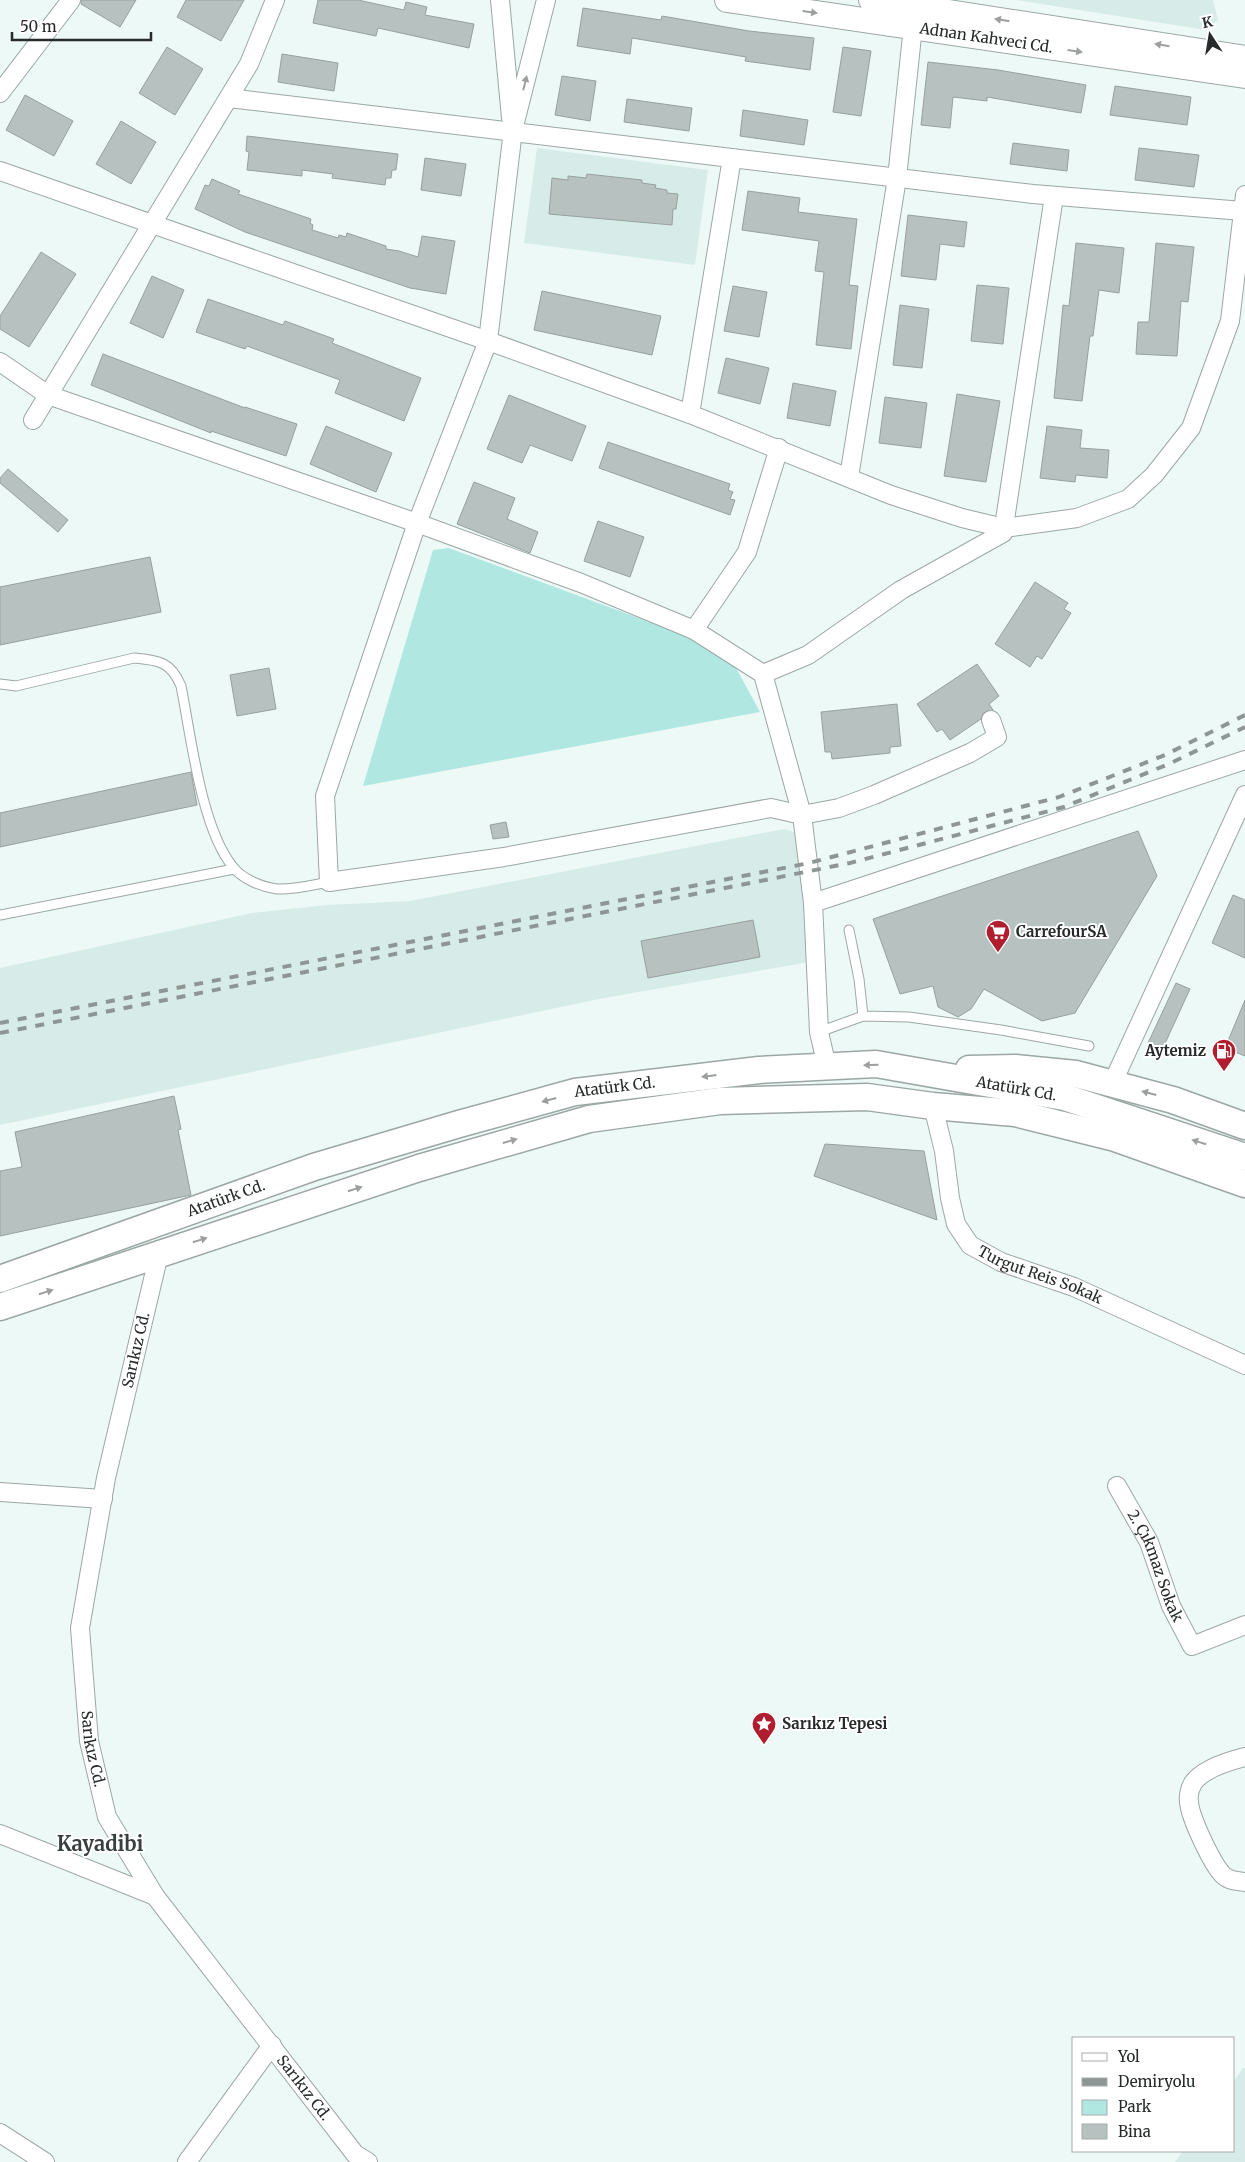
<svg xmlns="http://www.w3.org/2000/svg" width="1245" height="2162" viewBox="0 0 1245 2162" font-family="Merriweather,serif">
  <rect width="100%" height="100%" fill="#edf9f7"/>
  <!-- built -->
  <path fill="#d7ece9" d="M 1016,0 L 1213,0 L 1218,20 L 1206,30 Z
    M 537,148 L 708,170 L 695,265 L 524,243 Z
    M 784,829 L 811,837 L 822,910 L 821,960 L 599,999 L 0,1125 L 0,968 L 252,913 L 327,905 L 410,901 Z
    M 1243,2068 L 1245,2068 L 1245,2162 L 1175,2162 L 1183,2151 L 1234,2151 L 1234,2081 Z"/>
  <!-- green -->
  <path fill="#b0e8e1" d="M 449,548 L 693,638 L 735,666 L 760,712 L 363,786 L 433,550 Z"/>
  <!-- building -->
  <path fill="#b7c2c0" stroke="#96a09f" d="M 81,0 L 136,0 L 120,27 L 81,4 Z
    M 186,0 L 244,0 L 221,41 L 177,17 Z
    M 318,0 L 358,0 L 404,10 L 406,2 L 427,7 L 425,15 L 474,24 L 469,48 L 378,28 L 376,36 L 313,23 Z
    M 583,8 L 661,20 L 662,16 L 749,31 L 814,38 L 810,70 L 745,61 L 746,57 L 632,38 L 630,54 L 577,46 Z
    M 167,47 L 203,69 L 175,115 L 139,93 Z
    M 843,47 L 871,51 L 861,116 L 833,112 Z
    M 282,54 L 338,63 L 334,91 L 278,82 Z
    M 928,62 L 998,70 L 1086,85 L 1081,113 L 987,97 L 987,101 L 953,97 L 950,128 L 921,125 Z
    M 562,76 L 596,81 L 590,121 L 555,115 Z
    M 1115,86 L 1191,97 L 1187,125 L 1110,115 Z
    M 25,95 L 73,121 L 54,156 L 6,130 Z
    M 627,99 L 692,108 L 689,131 L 624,122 Z
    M 743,110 L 808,120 L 804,145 L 740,136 Z
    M 121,121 L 156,142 L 131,184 L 96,164 Z
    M 247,136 L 398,154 L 396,170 L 392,170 L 391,178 L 386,178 L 385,185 L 332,178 L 333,174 L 302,170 L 302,176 L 247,170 L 249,152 L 246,151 Z
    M 1013,143 L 1069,150 L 1067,171 L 1010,164 Z
    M 1139,148 L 1199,155 L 1194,187 L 1135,180 Z
    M 425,158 L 466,164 L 461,196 L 421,190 Z
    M 587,174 L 642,180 L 642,183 L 656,185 L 655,188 L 667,190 L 667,193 L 678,194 L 676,209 L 673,209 L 672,225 L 549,214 L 552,178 L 568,180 L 568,176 L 586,178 Z
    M 212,179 L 240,191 L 238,194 L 311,219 L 310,223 L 313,225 L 312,230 L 338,238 L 339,235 L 346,237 L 347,233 L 386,246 L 386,249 L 399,251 L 418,257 L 422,236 L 455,241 L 446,294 L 410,288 L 245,232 L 195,209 L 205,185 L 209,186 Z
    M 748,191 L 800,198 L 798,212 L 857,219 L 849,285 L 858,286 L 851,349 L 816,345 L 824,272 L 815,271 L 819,241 L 742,230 Z
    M 908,215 L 967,222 L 964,247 L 940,244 L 936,280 L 901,276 Z
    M 1076,243 L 1124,248 L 1119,293 L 1099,290 L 1093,336 L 1090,336 L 1082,401 L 1054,398 L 1063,305 L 1069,306 Z
    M 1156,243 L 1194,247 L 1188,302 L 1181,301 L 1177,356 L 1136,354 L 1138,322 L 1149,322 Z
    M 41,252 L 76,274 L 29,347 L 0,329 L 0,316 Z
    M 152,276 L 184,290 L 163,338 L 130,323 Z
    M 977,285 L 1009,288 L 1003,344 L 971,341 Z
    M 733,286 L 767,292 L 759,337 L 724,331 Z
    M 542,291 L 661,316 L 652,355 L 534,330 Z
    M 208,299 L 283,325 L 285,321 L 334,339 L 332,343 L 421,378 L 404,421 L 335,393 L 340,380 L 247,346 L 245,349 L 196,332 Z
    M 900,305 L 929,309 L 922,368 L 893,365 Z
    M 103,354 L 245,408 L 245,407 L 297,424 L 286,456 L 211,431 L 211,433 L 91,385 Z
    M 726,358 L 769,368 L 760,404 L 718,393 Z
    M 793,383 L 836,391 L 830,426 L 787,418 Z
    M 957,394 L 1000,401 L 986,482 L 944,476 Z
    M 509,395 L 586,426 L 572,461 L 530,445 L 522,463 L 487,449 Z
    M 885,397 L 927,403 L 921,448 L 879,443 Z
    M 326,426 L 392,453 L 376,492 L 310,464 Z
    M 1047,426 L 1082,430 L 1080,448 L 1109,450 L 1107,478 L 1076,475 L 1075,482 L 1040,478 Z
    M 608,442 L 730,484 L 728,490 L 733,492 L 730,499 L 735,500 L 730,515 L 599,468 Z
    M 8,469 L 68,520 L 58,532 L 0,483 L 0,478 Z
    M 474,482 L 515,498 L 507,519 L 538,532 L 530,553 L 457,524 Z
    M 598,521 L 644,537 L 630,577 L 584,561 Z
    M 150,557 L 161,612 L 0,645 L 0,587 Z
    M 1035,582 L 1068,603 L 1064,609 L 1071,613 L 1042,659 L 1037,656 L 1030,667 L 995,644 Z
    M 977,664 L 999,696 L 989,704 L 993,710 L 983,713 L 981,719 L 950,740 L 942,729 L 937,732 L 917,704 Z
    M 269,668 L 276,709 L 237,716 L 230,675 Z
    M 897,704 L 901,746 L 890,747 L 890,753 L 832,759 L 831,752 L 825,752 L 821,712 Z
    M 191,772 L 197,805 L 0,847 L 0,813 Z
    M 506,822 L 509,837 L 493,839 L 490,825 Z
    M 1138,831 L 1157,876 L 1075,1013 L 1042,1021 L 984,989 L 971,1009 L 958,1017 L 938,1007 L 933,986 L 900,994 L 873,919 Z
    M 1233,895 L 1245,900 L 1245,958 L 1212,943 Z
    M 753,920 L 760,957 L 648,978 L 641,941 Z
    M 1176,983 L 1190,989 L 1162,1050 L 1148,1043 Z
    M 1245,1000 L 1245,1056 L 1225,1048 Z
    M 174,1096 L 181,1129 L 178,1130 L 191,1195 L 0,1236 L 0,1171 L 22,1167 L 15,1132 Z
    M 825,1144 L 924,1151 L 937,1220 L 814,1176 Z"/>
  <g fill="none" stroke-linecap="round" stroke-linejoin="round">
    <defs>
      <path id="lane" d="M 0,684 L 16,686 L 134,658 C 159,660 171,662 181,686 C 191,736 201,828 233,867 C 242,879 262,887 277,889 C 294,890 313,885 329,882
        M 0,915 L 234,869
        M 849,930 L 859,979 L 863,1016
        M 819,1032 L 863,1016 L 909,1017 L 1001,1030 L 1089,1046"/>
      <g id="street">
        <path d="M 500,0 L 511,118"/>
        <path d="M 546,0 L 513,130 L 488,341 L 417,523 L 325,796 L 329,882 L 504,857 L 771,808 L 802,815 L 813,903 L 819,1032 L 827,1067"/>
        <path d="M 0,93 L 71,0"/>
        <path d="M 229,98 L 1033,194 L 1243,211"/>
        <path d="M 0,171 L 488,341 L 690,414 L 891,495 L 962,518 L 1004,528 L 1077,518 L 1128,499 L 1154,475 L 1191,428 L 1230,321 L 1245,195"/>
        <path d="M 0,362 L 48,395 L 417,523 L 581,583 L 694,630 L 747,552 L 779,448"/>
        <path d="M 690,414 L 732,158"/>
        <path d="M 33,420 L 249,64 L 275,0"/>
        <path d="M 849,477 L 897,178 L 914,17"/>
        <path d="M 694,630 L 763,674 L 802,815 L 839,808 L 874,795 L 970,753 L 997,737 L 991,720"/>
        <path d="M 763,674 L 808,655 L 901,590 L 1003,533 L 1054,196"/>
        <path d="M 813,903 L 1245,760"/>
        <path d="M 1112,1084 L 1245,795"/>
        <path id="s1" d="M 933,1106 L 944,1151 L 950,1198 L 956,1224 L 970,1245 L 1001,1262 L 1074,1287 L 1245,1365"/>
        <path id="s2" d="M 159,1254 L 106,1478 L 80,1628 L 89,1741 L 107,1817 L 155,1896 L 355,2154 L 368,2162"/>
        <path id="s3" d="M 1117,1486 L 1149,1542 L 1171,1606 L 1192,1646 L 1245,1625"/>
        <path d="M 0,1492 L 103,1499"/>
        <path d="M 1245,1757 C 1229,1761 1203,1769 1193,1783 C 1190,1788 1188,1796 1189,1802 C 1190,1817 1212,1864 1223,1875 C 1229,1881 1237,1881 1245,1882"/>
        <path d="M 0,1834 L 155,1896"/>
        <path d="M 0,2133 L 45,2162"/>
        <path d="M 187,2162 L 272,2045"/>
      </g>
      <g id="secondary">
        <path id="s4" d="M 727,0 L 1245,76"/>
        <path d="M 871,0 L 1245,58"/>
      </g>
      <g id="primary">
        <path d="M 969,1069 L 1015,1068 L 1076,1074 L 1173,1100 L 1245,1126"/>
        <path id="s5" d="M 0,1279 L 314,1167 L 459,1124 L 575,1092 L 759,1070 L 876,1064 L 1064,1097 L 1245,1157"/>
        <path d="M 0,1307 L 419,1168 L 589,1119 L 720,1101 L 867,1097 L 933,1106 L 1015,1113 L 1115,1138 L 1245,1184"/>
      </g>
    </defs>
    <!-- lane casing -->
    <use href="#lane" stroke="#9ca7a5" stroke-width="11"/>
    <!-- street casing -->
    <use href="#street" stroke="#9ca7a5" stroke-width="20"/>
    <!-- secondary casing -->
    <use href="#secondary" stroke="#9ca7a5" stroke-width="26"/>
    <!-- primary casing -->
    <use href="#primary" stroke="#9ca7a5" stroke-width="29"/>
    <!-- lane -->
    <use href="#lane" stroke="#fff" stroke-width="9"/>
    <!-- street -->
    <use href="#street" stroke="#fff" stroke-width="18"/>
    <!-- secondary -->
    <use href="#secondary" stroke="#fff" stroke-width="24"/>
    <!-- primary -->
    <use href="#primary" stroke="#fff" stroke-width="26"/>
    <!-- rail -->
    <path stroke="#8e9695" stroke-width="4" stroke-dasharray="9 9" stroke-linecap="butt" d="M 0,1023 L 809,863 L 1059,797 L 1165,755 L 1245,715
      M 0,1033 L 850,863 L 1064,807 L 1171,763 L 1245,727"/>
  </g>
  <!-- one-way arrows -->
  <defs><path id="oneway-solid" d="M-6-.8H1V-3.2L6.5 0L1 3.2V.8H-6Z" transform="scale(1.25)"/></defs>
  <g fill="#9d9f9f">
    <use href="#oneway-solid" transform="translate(810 12) rotate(8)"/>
    <use href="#oneway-solid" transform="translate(1002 20) rotate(-171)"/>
    <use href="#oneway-solid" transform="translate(1162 45) rotate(-171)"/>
    <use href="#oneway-solid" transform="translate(1075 51) rotate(8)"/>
    <use href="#oneway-solid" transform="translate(525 83) rotate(-76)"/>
    <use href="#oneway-solid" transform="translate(871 1065) rotate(179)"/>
    <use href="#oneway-solid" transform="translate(709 1076) rotate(173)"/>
    <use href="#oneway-solid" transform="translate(1149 1093) rotate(-165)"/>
    <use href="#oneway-solid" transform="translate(549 1100) rotate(165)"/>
    <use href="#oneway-solid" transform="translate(510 1141) rotate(-16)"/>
    <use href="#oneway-solid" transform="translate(1199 1142) rotate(-162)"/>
    <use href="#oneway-solid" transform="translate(355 1189) rotate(-18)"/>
    <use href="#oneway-solid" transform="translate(200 1240) rotate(-18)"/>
    <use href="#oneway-solid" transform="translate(46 1292) rotate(-18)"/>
  </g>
  <!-- icons -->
  <defs>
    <symbol id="supermarket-pin" viewBox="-11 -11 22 30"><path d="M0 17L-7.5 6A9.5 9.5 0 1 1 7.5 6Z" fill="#b01d2f" stroke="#fff"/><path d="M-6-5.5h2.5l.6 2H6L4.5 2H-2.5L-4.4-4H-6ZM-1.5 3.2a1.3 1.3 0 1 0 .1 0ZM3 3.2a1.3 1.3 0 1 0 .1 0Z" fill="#fff"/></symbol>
    <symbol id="fuel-pin" viewBox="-11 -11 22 30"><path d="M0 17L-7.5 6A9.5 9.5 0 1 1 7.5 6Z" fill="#b01d2f" stroke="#fff"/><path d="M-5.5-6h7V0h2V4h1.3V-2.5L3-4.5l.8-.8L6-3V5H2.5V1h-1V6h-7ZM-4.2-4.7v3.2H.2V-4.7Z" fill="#fff"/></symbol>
    <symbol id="sight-pin" viewBox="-11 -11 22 30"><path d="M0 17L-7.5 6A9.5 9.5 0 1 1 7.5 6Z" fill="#b01d2f" stroke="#fff"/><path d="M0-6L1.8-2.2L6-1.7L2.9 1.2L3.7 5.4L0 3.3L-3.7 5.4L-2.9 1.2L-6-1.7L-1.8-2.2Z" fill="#fff"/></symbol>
  </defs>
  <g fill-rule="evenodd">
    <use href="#supermarket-pin" x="984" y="918" width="28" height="38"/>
    <use href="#fuel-pin" x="1210" y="1037" width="28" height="38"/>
    <use href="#sight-pin" x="750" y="1710" width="28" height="38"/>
  </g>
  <g text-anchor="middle" stroke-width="4" stroke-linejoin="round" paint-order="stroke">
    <!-- street labels -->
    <g font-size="15" fill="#262a2a" stroke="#fff">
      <text dy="5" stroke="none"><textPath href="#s4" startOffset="262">Adnan Kahveci Cd.</textPath></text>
      <text dy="5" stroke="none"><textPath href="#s5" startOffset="645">Atatürk Cd.</textPath></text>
      <text dy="5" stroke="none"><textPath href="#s5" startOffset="1050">Atatürk Cd.</textPath></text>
      <text dy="5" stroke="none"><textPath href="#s5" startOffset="240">Atatürk Cd.</textPath></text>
      <text dy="5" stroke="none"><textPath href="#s1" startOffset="222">Turgut Reis Sokak</textPath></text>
      <text transform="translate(136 1350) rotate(-77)" y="5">Sarıkız Cd.</text>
      <text dy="5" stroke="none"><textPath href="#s3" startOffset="89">2. Çıkmaz Sokak</textPath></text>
      <text dy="5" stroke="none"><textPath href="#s2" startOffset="504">Sarıkız Cd.</textPath></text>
      <text dy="5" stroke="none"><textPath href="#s2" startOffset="909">Sarıkız Cd.</textPath></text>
    </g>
    <!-- poi labels -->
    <g font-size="15" font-weight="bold" fill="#262a2a" stroke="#fff" text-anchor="start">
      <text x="1016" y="937">CarrefourSA</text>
      <text x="1206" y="1056" text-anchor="end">Aytemiz</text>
      <text x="782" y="1729">Sarıkız Tepesi</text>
    </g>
    <!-- district labels -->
    <g font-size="20" font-weight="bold" fill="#37403f" stroke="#fff">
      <text x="100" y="1851">Kayadibi</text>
    </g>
  </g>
  <!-- legend -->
  <rect x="1072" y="2037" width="162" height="115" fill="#ffffff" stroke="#a8aaaa"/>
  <rect x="1082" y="2053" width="25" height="8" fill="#ffffff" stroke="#a8aaaa"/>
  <text x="1118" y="2062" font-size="15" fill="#262a2a">Yol</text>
  <rect x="1082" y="2078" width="25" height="8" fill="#8e9695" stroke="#a8aaaa"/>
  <text x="1118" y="2087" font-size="15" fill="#262a2a">Demiryolu</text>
  <rect x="1082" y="2100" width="25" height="15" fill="#b0e8e1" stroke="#a8aaaa"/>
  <text x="1118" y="2112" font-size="15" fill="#262a2a">Park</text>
  <rect x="1082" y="2124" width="25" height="15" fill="#b7c2c0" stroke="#a8aaaa"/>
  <text x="1118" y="2137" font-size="15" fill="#262a2a">Bina</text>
  <!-- north arrow -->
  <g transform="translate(1210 35) rotate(348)" stroke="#ffffff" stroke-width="4" paint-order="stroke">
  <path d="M0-4L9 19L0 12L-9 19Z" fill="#262a2a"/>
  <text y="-8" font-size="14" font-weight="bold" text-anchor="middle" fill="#262a2a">K</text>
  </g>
  <!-- scale -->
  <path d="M12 32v8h139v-8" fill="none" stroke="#262a2a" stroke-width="2.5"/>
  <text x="20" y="32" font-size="15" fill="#262a2a" stroke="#ffffff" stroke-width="4" paint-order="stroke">50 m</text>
</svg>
